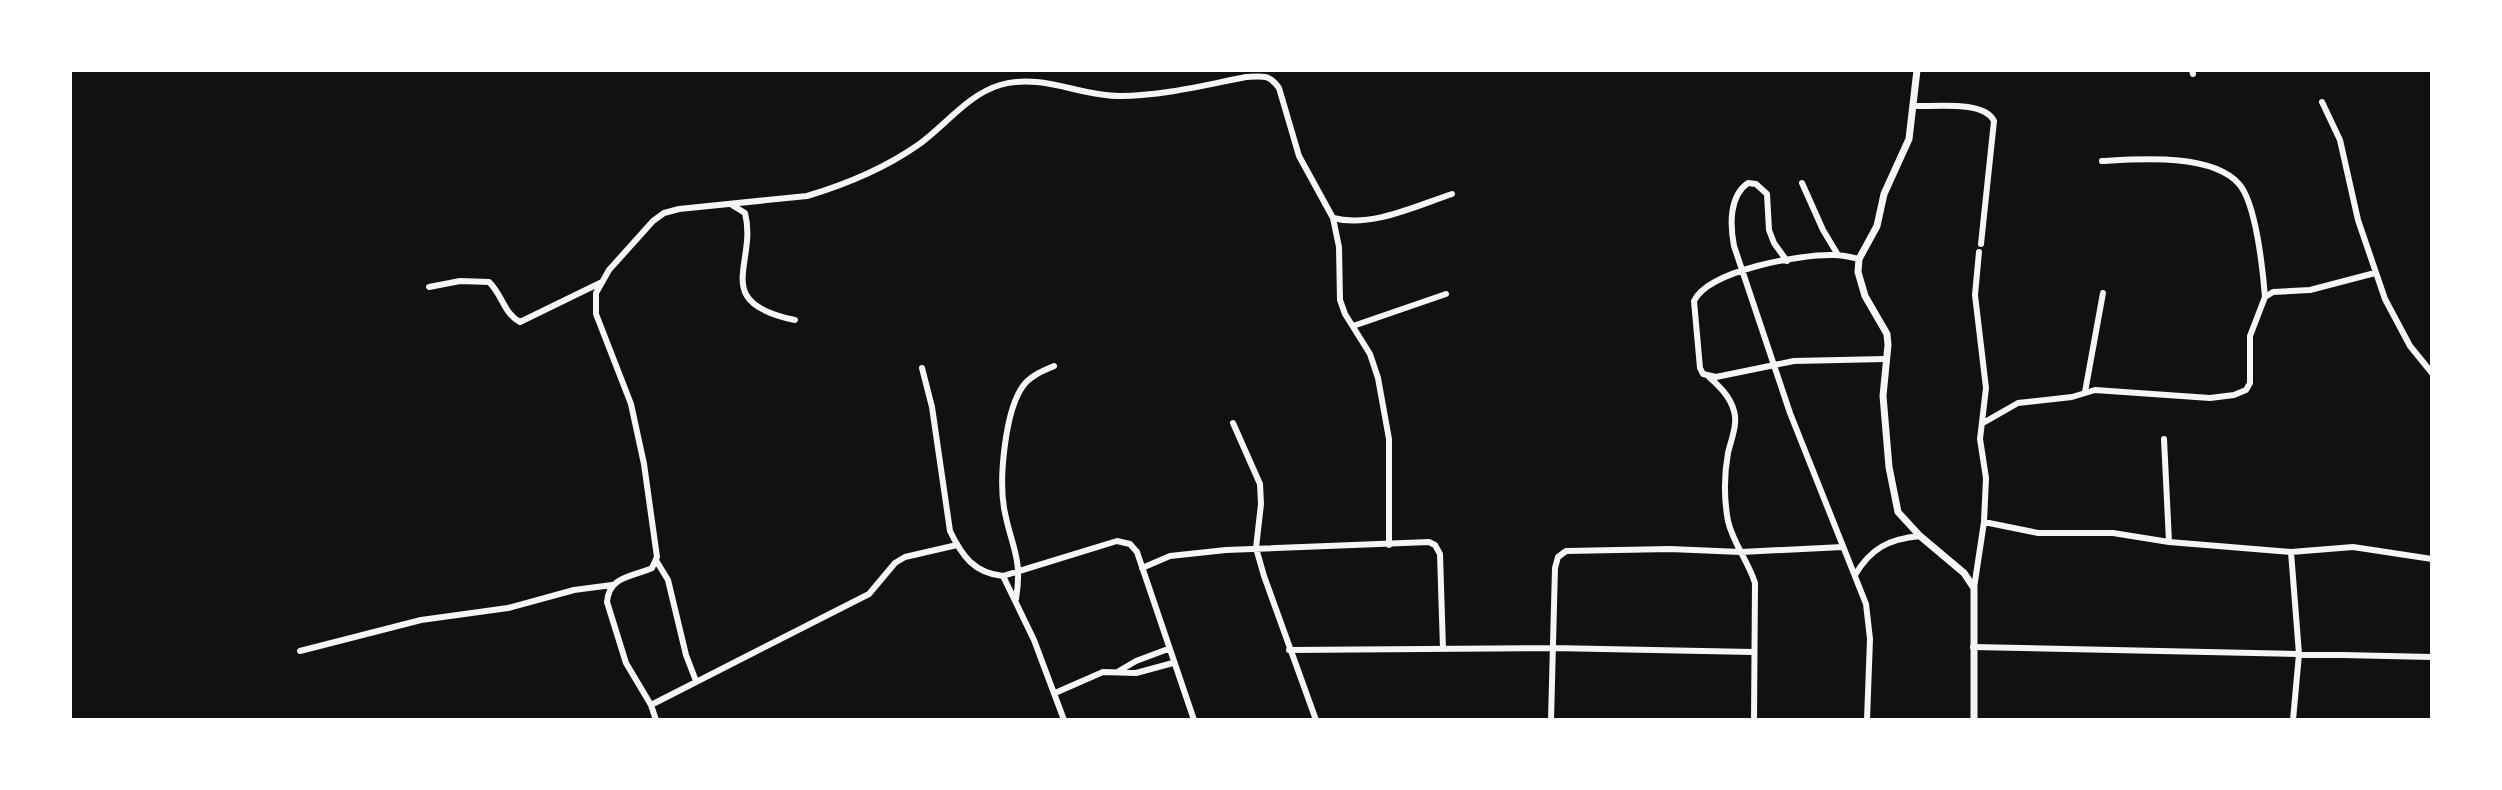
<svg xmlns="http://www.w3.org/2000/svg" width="2502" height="790" viewBox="0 0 2502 790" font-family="Commissioner,sans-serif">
  <rect width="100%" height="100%" fill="#111"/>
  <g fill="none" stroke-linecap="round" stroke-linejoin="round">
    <!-- minor -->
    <path stroke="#f5f5f5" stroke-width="6" d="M 2192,70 L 2193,74
      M 2322,102 L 2340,140 L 2358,220 L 2385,299 L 2410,346 L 2432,373
      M 1913,106 C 1934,107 1984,100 1994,121 L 1981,244
      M 2102,161 C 2139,159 2212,153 2239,184 C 2256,203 2263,271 2265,297
      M 1802,183 L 1823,230 L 1838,255
      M 732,205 L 745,213 C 758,264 709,302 795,320
      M 1333,218 C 1371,228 1416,206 1452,194
      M 1859,259 C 1851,257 1843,255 1834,255 C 1801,254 1709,270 1694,301 L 1700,368 L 1703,374 L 1716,377 L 1794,361 L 1885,359
      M 1787,261 L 1774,243 L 1769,230 L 1767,194 L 1756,184 L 1748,183 C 1729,196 1730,225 1734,246 L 1790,413 L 1866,604 L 1870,639 L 1867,720
      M 429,287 L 460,281 L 489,282 C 502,294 504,314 520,322 L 600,283
      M 1353,326 L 1446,294
      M 922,368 L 932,407 L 950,531 C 962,556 974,573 1003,576 L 1117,541 L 1130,544 L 1137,552 L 1194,720
      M 1709,377 C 1719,386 1730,396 1734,411 C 1738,424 1731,440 1728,453 C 1724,475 1724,499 1728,521 C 1733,543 1748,561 1755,583 L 1754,720
      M 2085,392 L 2103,293
      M 1233,423 L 1260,484 L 1261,504 L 1256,548 L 1264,576 L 1316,720
      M 1983,423 L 2018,403 L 2072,397 L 2095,390 L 2210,398 L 2234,395 L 2246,390 L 2250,383 L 2250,336 L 2265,297 L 2273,292 L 2310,290 L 2375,273
      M 2164,439 L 2169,542
      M 1984,522 L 2038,533 L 2113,533 L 2169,542 L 2291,552 L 2353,547 L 2432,559
      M 2291,552 L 2299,654 L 2293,720
      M 657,562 L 668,580 L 686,655 L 696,681
      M 1142,568 L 1170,556 L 1226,550 L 1429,542 L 1435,545 L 1440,554 L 1443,649
      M 1855,575 C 1871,548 1889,539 1920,536
      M 1003,576 L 1034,640 L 1064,720
      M 1974,588 L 1984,522 L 1986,478 L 1980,439 L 1986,388 L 1975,295 L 1979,252
      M 1016,599 C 1023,557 1011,547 1004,508 C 999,478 1005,411 1023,386 C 1030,376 1043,371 1054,366
      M 1973,647 L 2432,657
      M 1289,650 L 1552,648 L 1753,652
      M 300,651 L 421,620 L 508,608 L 574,590 L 612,585
      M 1119,671 L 1136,661 L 1168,649
      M 1055,693 L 1103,672 L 1136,673 L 1173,663
      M 651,705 L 869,594 L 895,563 L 905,557 L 957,545
      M 656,720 L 651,705 L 626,663 L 607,602 C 609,576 632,577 652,568 L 657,557 L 644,464 L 631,404 L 596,314 L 596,293 L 609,270 L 653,221 L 664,213 L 679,209 L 807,196 C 844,185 885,168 918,145 C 945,126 967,95 1000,85 C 1042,73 1079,96 1120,96 C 1162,96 1205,85 1246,77 C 1262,76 1269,74 1279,88 L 1299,156 L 1333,218 L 1339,247 L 1340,300 L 1345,314 L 1370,354 L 1378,378 L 1389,439 L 1389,545
      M 1551,720 L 1555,568 L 1558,557 L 1566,551 L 1670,549 L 1741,552 L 1843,547"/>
    <!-- tertiary -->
    <path stroke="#f5f5f5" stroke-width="7" d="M 1917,70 L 1909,139 L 1884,194 L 1877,226 L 1859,259 L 1858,272 L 1865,296 L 1887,334 L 1888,345 L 1883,396 L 1889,467 L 1898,512 L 1920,536 L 1964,573 L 1974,588 L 1974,720"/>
  </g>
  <!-- border -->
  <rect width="2502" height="790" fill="none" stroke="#ffffff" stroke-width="144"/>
</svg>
